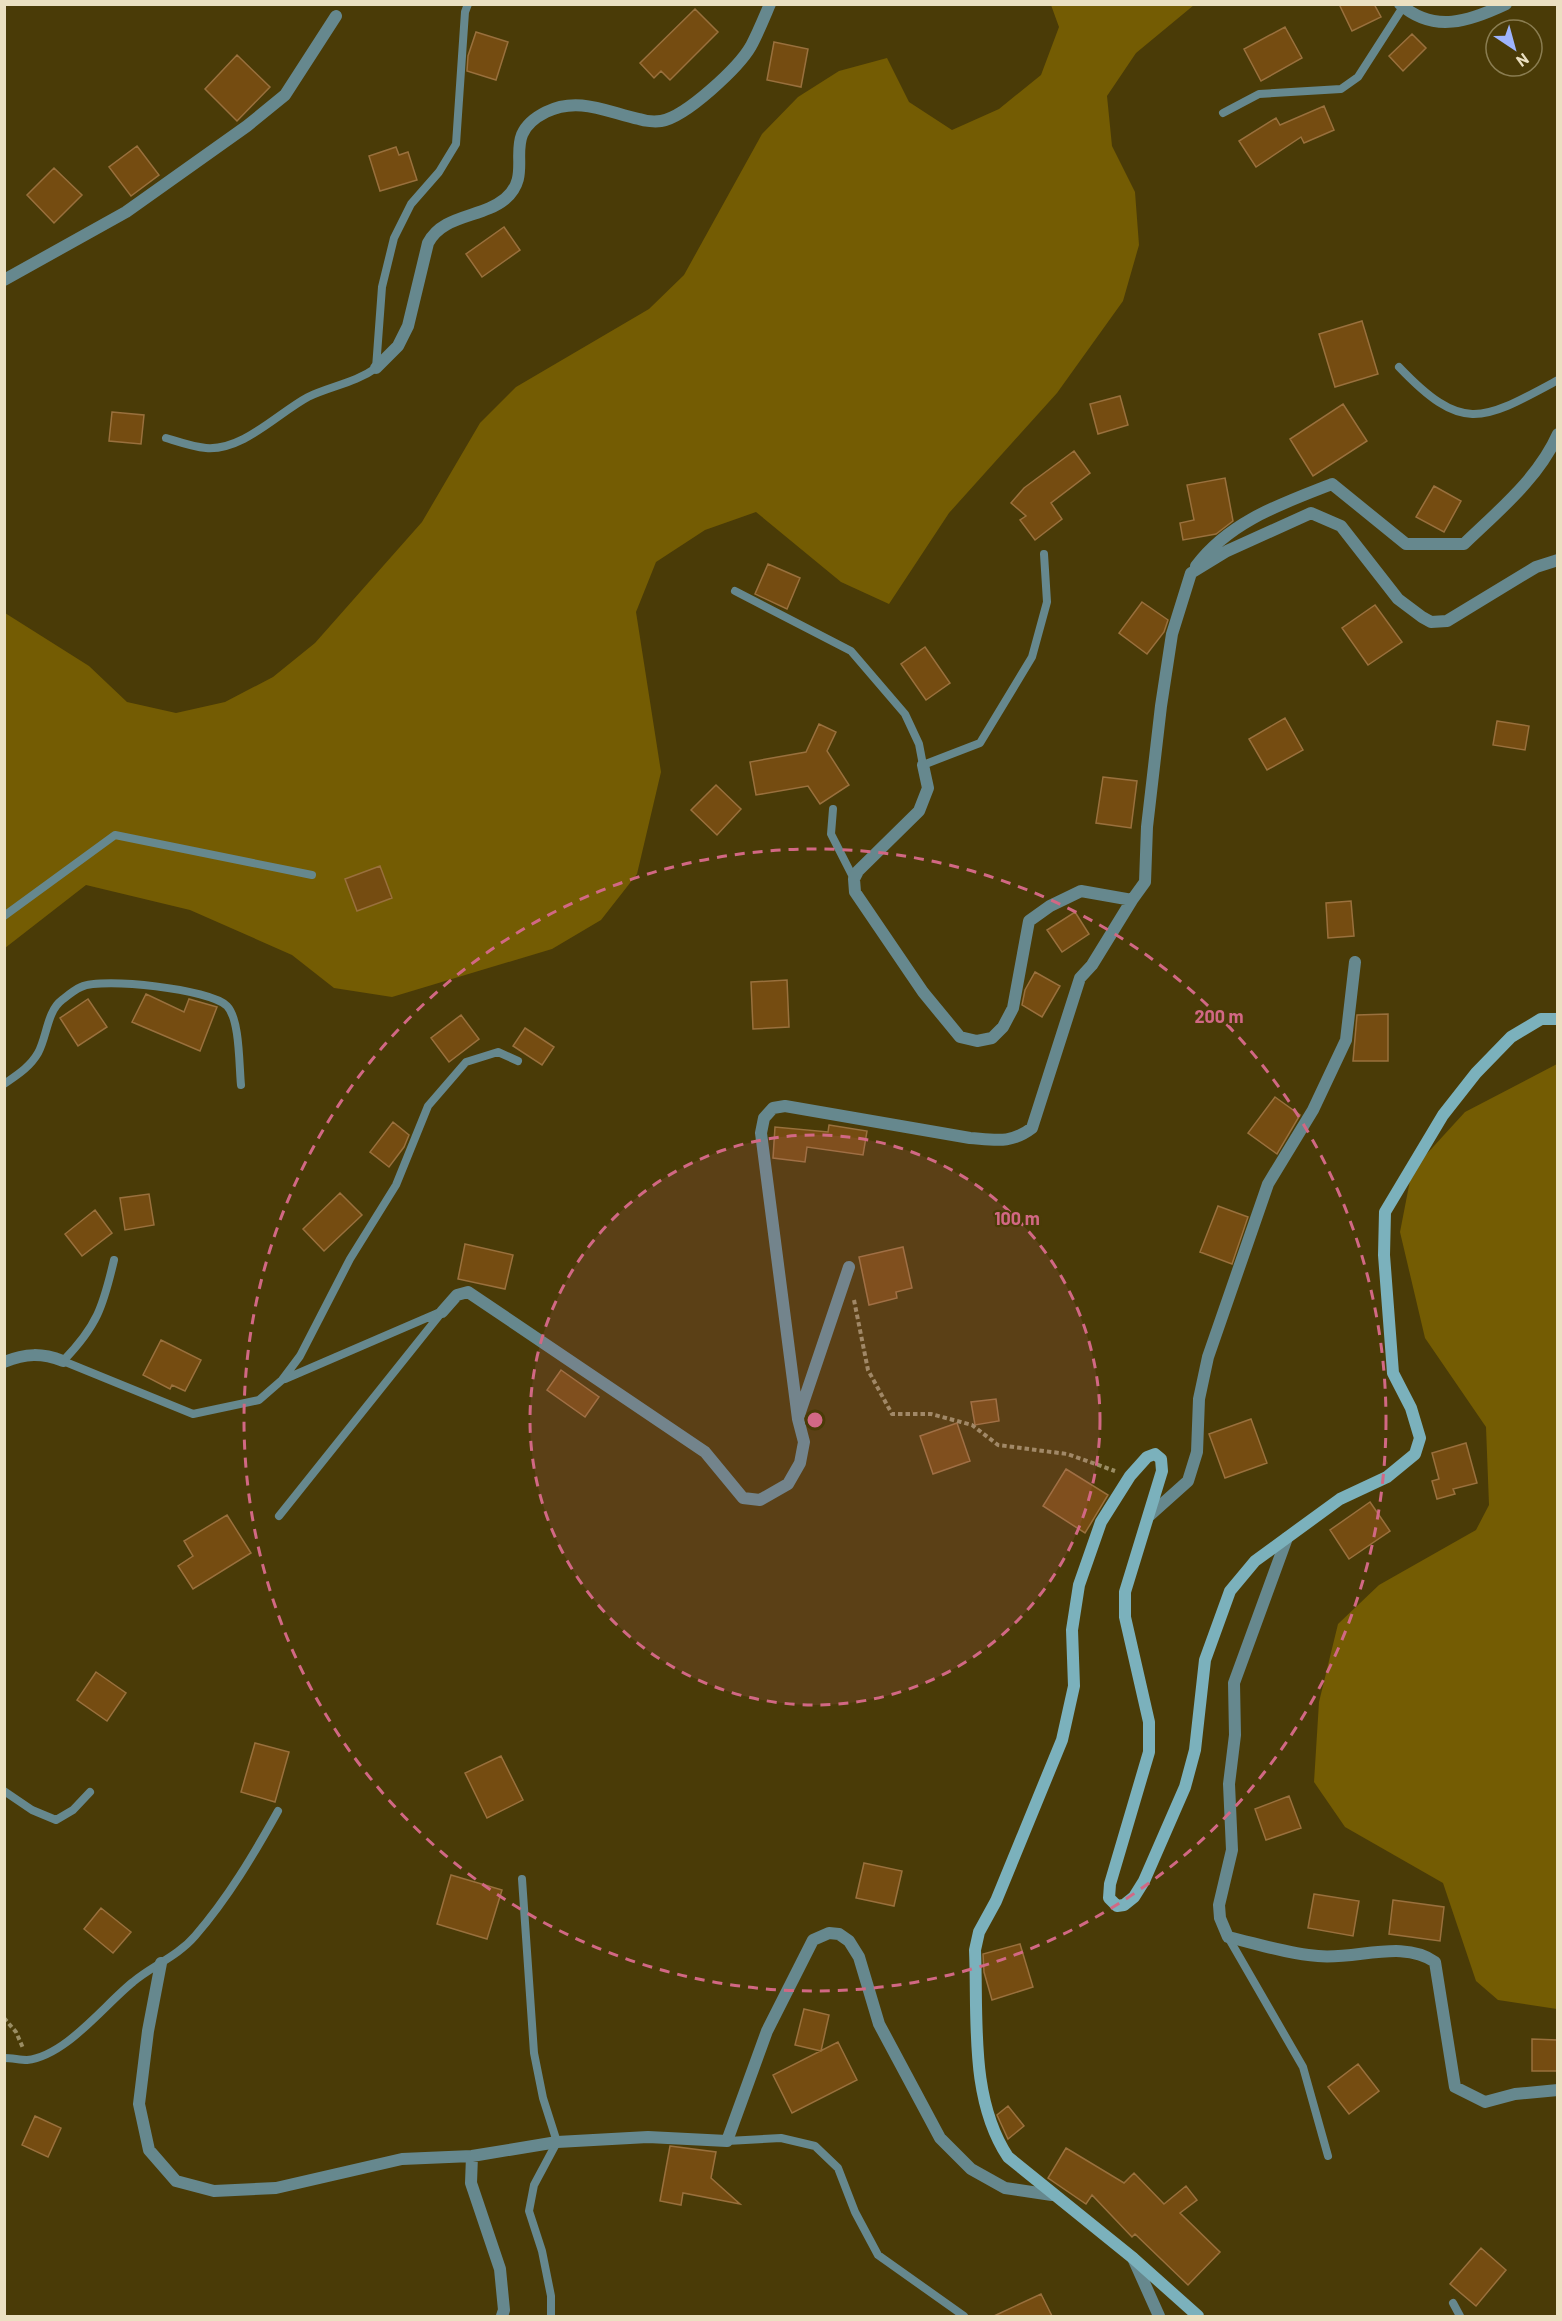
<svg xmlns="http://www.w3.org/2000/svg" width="1562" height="2321" viewBox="0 0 1562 2321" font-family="Barlow,sans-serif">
  <rect width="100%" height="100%" fill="#4a3b07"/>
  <!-- green -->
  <path fill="#745c03" d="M 1051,5 L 1194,5 L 1136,53 L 1107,96 L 1112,146 L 1135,192 L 1139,245 L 1123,301 L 1057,393 L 949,513 L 889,604 L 841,582 L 756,512 L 705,530 L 656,562 L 636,612 L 661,772 L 637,874 L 601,920 L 552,949 L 392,997 L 334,988 L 292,955 L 190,910 L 86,885 L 5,948 L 5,613 L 89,666 L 127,702 L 176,713 L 225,702 L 273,677 L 315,643 L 422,522 L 480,423 L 516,387 L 649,309 L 684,275 L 762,134 L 798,97 L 839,71 L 887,58 L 909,102 L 952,130 L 999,109 L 1041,75 L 1059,27 Z
    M 1557,1064 L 1557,2009 L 1498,2000 L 1476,1981 L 1443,1883 L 1345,1827 L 1314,1782 L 1319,1702 L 1338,1624 L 1379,1585 L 1476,1530 L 1489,1505 L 1486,1427 L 1425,1338 L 1400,1232 L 1412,1170 L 1465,1112 Z"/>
  <!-- building -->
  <path fill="#754c11" stroke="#99703d" stroke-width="1.5" d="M 1339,4 L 1374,4 L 1381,17 L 1352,31 Z
    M 695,9 L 718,32 L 670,80 L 661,71 L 654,78 L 640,63 Z
    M 1285,27 L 1302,58 L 1261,81 L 1244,49 Z
    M 476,32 L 508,42 L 496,80 L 467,71 L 468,56 Z
    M 1412,34 L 1426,48 L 1403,71 L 1389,56 Z
    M 774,42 L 808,49 L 801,87 L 767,80 Z
    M 237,55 L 270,87 L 237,121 L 205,89 Z
    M 1324,106 L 1334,130 L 1304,143 L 1301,137 L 1256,167 L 1239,141 L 1276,118 L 1280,125 Z
    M 137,146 L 159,175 L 131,196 L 109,167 Z
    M 396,147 L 399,155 L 408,152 L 417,180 L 380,191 L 369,156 Z
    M 54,168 L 82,195 L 54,223 L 27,195 Z
    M 504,227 L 520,250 L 482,277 L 466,254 Z
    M 1362,321 L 1378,374 L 1335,387 L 1319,334 Z
    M 1120,396 L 1128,425 L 1098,434 L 1090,404 Z
    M 1343,404 L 1367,441 L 1313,476 L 1290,439 Z
    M 112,412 L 144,415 L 141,444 L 109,441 Z
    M 1074,451 L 1090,473 L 1051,503 L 1062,519 L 1035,540 L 1020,520 L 1026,516 L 1011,503 L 1024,488 Z
    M 1225,478 L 1233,521 L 1216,534 L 1183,540 L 1180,523 L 1194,520 L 1187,485 Z
    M 1434,486 L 1461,501 L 1444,532 L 1416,517 Z
    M 768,564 L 800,578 L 787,609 L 755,594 Z
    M 1142,602 L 1168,620 L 1164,632 L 1147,654 L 1119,633 Z
    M 1375,605 L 1402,642 L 1368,665 L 1342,628 Z
    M 925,647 L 950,683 L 926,700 L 901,664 Z
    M 1285,718 L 1303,750 L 1267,770 L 1249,739 Z
    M 1497,721 L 1529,726 L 1525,750 L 1493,745 Z
    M 819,724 L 836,732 L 827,751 L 849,785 L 820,804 L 808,786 L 756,795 L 750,762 L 806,752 Z
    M 1103,777 L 1137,781 L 1131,828 L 1096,823 Z
    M 716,785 L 741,809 L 717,835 L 691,810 Z
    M 380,866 L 392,898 L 357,911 L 345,879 Z
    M 1351,901 L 1354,936 L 1328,938 L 1326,903 Z
    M 1075,912 L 1089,934 L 1062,952 L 1047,930 Z
    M 1035,972 L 1060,986 L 1042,1017 L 1022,1005 L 1025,990 Z
    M 787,980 L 789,1027 L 753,1029 L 751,982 Z
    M 146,994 L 184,1012 L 189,999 L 217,1007 L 200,1051 L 132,1022 Z
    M 88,999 L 107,1027 L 78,1046 L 60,1018 Z
    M 1388,1014 L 1388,1061 L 1353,1061 L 1357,1015 Z
    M 461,1015 L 479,1039 L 449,1062 L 431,1038 Z
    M 525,1028 L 554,1047 L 542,1065 L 513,1046 Z
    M 1275,1097 L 1300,1115 L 1277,1154 L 1248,1133 Z
    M 393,1122 L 409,1135 L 404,1147 L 389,1167 L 370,1152 Z
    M 829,1125 L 867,1131 L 863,1155 L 807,1147 L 805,1162 L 773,1158 L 775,1127 L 828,1132 Z
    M 340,1193 L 362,1215 L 324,1251 L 303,1229 Z
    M 149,1194 L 154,1225 L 125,1230 L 120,1198 Z
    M 1218,1206 L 1248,1217 L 1232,1264 L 1200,1252 Z
    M 95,1210 L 112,1233 L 82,1256 L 65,1234 Z
    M 465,1244 L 513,1255 L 505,1289 L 458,1279 Z
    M 903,1247 L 912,1288 L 896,1292 L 897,1298 L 869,1305 L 859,1257 Z
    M 161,1340 L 201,1360 L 185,1391 L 172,1385 L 170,1389 L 143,1375 Z
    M 561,1370 L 599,1397 L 585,1417 L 547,1390 Z
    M 996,1399 L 999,1421 L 975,1425 L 971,1402 Z
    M 1251,1419 L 1267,1463 L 1225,1478 L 1209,1434 Z
    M 957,1423 L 970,1461 L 933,1474 L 920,1436 Z
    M 1466,1443 L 1477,1483 L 1453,1489 L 1455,1494 L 1437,1499 L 1432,1481 L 1439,1479 L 1432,1453 Z
    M 1066,1469 L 1108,1495 L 1085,1533 L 1043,1506 Z
    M 1370,1502 L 1390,1531 L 1349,1559 L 1330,1530 Z
    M 227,1515 L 251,1553 L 193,1589 L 178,1566 L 193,1556 L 184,1541 Z
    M 96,1672 L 126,1693 L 107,1721 L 77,1700 Z
    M 255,1743 L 289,1752 L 275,1802 L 241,1792 Z
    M 501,1756 L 523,1800 L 487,1818 L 465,1773 Z
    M 1289,1796 L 1301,1828 L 1266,1840 L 1255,1809 Z
    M 864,1863 L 902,1871 L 894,1906 L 856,1898 Z
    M 451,1875 L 502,1890 L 487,1939 L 437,1924 Z
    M 1314,1894 L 1359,1901 L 1353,1936 L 1308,1928 Z
    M 1393,1900 L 1444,1907 L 1440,1941 L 1389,1934 Z
    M 101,1908 L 131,1932 L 113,1953 L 84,1929 Z
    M 1020,1944 L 1033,1987 L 992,2000 L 984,1972 L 983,1954 Z
    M 804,2009 L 829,2015 L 821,2051 L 795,2045 Z
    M 1532,2039 L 1557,2040 L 1557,2071 L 1532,2071 Z
    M 838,2042 L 857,2080 L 792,2113 L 773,2075 Z
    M 1358,2064 L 1379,2091 L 1349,2114 L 1328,2087 Z
    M 1008,2106 L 1024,2126 L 1008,2139 L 997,2115 Z
    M 35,2116 L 61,2128 L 48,2157 L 22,2145 Z
    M 670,2146 L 716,2152 L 711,2178 L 740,2204 L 683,2193 L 681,2205 L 660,2201 Z
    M 1066,2148 L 1124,2183 L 1134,2173 L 1164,2204 L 1186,2186 L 1197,2200 L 1180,2213 L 1220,2252 L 1188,2285 L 1135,2234 L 1132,2237 L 1092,2195 L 1086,2204 L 1048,2178 Z
    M 1481,2248 L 1506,2270 L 1476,2306 L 1450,2284 Z
    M 1041,2294 L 1052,2316 L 994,2316 Z"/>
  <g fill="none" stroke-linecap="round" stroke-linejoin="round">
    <!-- path -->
    <path stroke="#9a8d63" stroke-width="4" stroke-dasharray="4.5 3" stroke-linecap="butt" d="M 854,1300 L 868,1370 L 892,1414 L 931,1414 L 972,1425 L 998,1445 L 1067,1454 L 1115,1471
      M 4,2018 L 16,2032 L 23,2048"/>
    <!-- lane -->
    <path stroke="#66888e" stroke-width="8" d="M 1223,113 L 1259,94 L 1341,89 L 1358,77 L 1403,7
      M 1399,367 C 1463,434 1482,421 1558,380
      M 166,438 C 179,442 193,447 206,448 C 243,451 278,413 308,397 C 331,386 355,383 376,368 L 382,287 L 394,238 L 411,204 L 439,172 L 456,144 L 465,12 L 468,4
      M 735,591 L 851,651 L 905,714 L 919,744 L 923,765 L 980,743 L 1032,657 L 1047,602 L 1044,554
      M 833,809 L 831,834 L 854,879
      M 4,916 L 115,835 L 312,875
      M 4,1084 C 17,1075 30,1067 38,1053 C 47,1037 47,1011 62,1000 C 67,996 74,990 81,987 C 103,977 210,989 227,1006 C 240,1019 239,1066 241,1085
      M 114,1260 C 103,1307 97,1326 63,1361 L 193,1414 L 259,1400 L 282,1380 L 300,1356 L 350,1259 L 396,1185 L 428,1106 L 466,1062 L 498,1052 L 518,1061
      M 285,1379 L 438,1313
      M 279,1516 L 442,1312
      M 4,1791 L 32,1810 L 56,1820 L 73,1810 L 90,1792
      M 522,1879 L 534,2053 L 543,2098 L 557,2142 L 534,2185 L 529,2211 L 542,2251 L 551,2296 L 551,2316
      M 1228,1937 L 1303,2067 L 1328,2156
      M 4,2058 C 12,2058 20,2060 27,2060 C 66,2056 104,2005 133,1982 C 152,1966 178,1956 195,1936 C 228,1898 254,1854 278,1811
      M 727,2141 L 781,2138 L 815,2146 L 838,2168 L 855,2212 L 878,2255 L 964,2316
      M 1453,2303 L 1460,2316"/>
    <!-- street -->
    <path stroke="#66888e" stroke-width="12" d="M 1400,4 C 1434,34 1470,21 1506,4
      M 4,280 L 126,212 L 247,126 L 285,95 L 336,16
      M 376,368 L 398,346 L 408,326 L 428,243 C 443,214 482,218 505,199 C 538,171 496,137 546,112 C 578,96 607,112 639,119 C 645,121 655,122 661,121 C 686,117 739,67 751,46 C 758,33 764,18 770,4
      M 1196,566 C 1230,521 1281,504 1332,484 L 1406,544 L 1464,544 C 1498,511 1538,479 1558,434
      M 923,765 L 928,788 L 919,811 L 858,871 L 854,879 L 855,892 L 923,992 L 960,1037 L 977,1041 L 992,1038 L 1003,1027 L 1013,1008 L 1029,921 L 1050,906 L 1081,891 L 1132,900 L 1145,882 L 1147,827 L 1161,706 L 1172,634 L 1191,573 L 1227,551 L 1311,513 L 1341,526 L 1398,599 L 1422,617 L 1431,622 L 1447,621 L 1536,567 L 1558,560
      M 442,1312 L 457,1295 L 468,1292 L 705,1452 L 743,1498 L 760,1500 L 788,1484 L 800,1463 L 804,1442 L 798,1419 L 761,1133 L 764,1118 L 773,1108 L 785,1106 L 970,1138 C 996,1140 1011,1144 1032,1128 L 1080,978 L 1092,965 L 1132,900
      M 4,1362 C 26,1353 42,1353 63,1361
      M 799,1415 L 849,1267
      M 1150,1515 L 1188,1481 L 1197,1452 L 1199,1399 L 1208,1357 L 1268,1184 L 1313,1110 L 1346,1040 L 1355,962
      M 1287,1538 L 1234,1683 L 1235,1735 L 1229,1784 L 1232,1850 L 1219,1905 L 1220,1918 L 1228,1937 C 1258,1944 1288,1954 1318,1956 C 1356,1960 1403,1939 1435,1962 L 1455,2087 L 1485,2102 L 1515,2094 L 1558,2090
      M 161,1963 L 148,2031 L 139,2104 L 149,2150 L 176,2181 L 214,2191 L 276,2188 L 402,2159 L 472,2156 L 557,2142 L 648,2137 L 727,2141 L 767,2031 L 813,1940 L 829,1933 L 839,1934 L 849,1941 L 859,1957 L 879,2024 L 940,2138 L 971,2169 L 1005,2188 L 1052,2195
      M 472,2156 L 471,2183 L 500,2269 L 504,2310 L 502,2316
      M 1133,2258 L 1159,2316"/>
    <!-- secondary -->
    <path stroke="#7bb1bc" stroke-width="12" d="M 1198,2316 L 1133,2258 L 1008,2157 C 969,2098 978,2018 975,1950 L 979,1932 L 996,1901 L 1062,1740 L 1074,1686 L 1072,1630 L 1079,1585 L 1101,1522 L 1130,1476 L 1147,1457 L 1155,1454 L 1161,1459 L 1162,1471 L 1125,1592 L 1125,1617 L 1149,1722 L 1149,1752 L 1110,1884 L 1109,1898 L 1117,1906 L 1124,1905 L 1134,1897 L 1144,1881 L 1185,1787 L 1195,1750 L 1205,1660 L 1230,1591 L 1255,1561 L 1340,1499 L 1387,1477 L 1415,1454 L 1420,1438 L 1411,1408 L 1393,1373 L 1384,1255 L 1385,1212 L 1443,1115 L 1476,1073 L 1511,1037 L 1541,1019 L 1558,1019"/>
  </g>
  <!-- distance rings -->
  <circle cx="815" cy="1420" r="285" fill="#d26884" fill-opacity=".12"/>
  <g fill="none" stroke="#d26884" stroke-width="3" stroke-dasharray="10 8">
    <circle cx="815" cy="1420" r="285"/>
    <circle cx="815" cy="1420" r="571"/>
  </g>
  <circle cx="815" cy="1420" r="9" fill="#d26884" stroke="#4a3b07" stroke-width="3"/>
  <g font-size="18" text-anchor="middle" font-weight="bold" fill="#d26884" stroke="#4a3b07" stroke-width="4.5" stroke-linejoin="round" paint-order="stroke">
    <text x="1219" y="1023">200 m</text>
    <text x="1017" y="1225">100 m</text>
  </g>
  <!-- border -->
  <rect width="1562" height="2321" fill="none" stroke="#ebe0c1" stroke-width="12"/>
  <!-- north arrow -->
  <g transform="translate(1514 48) rotate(144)"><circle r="28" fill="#4a3b07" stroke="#8a7d51" stroke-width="1.5"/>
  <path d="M0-4.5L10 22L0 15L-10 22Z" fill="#9eb4fd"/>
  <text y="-9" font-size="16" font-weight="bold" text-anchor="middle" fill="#ebe0c1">N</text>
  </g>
</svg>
